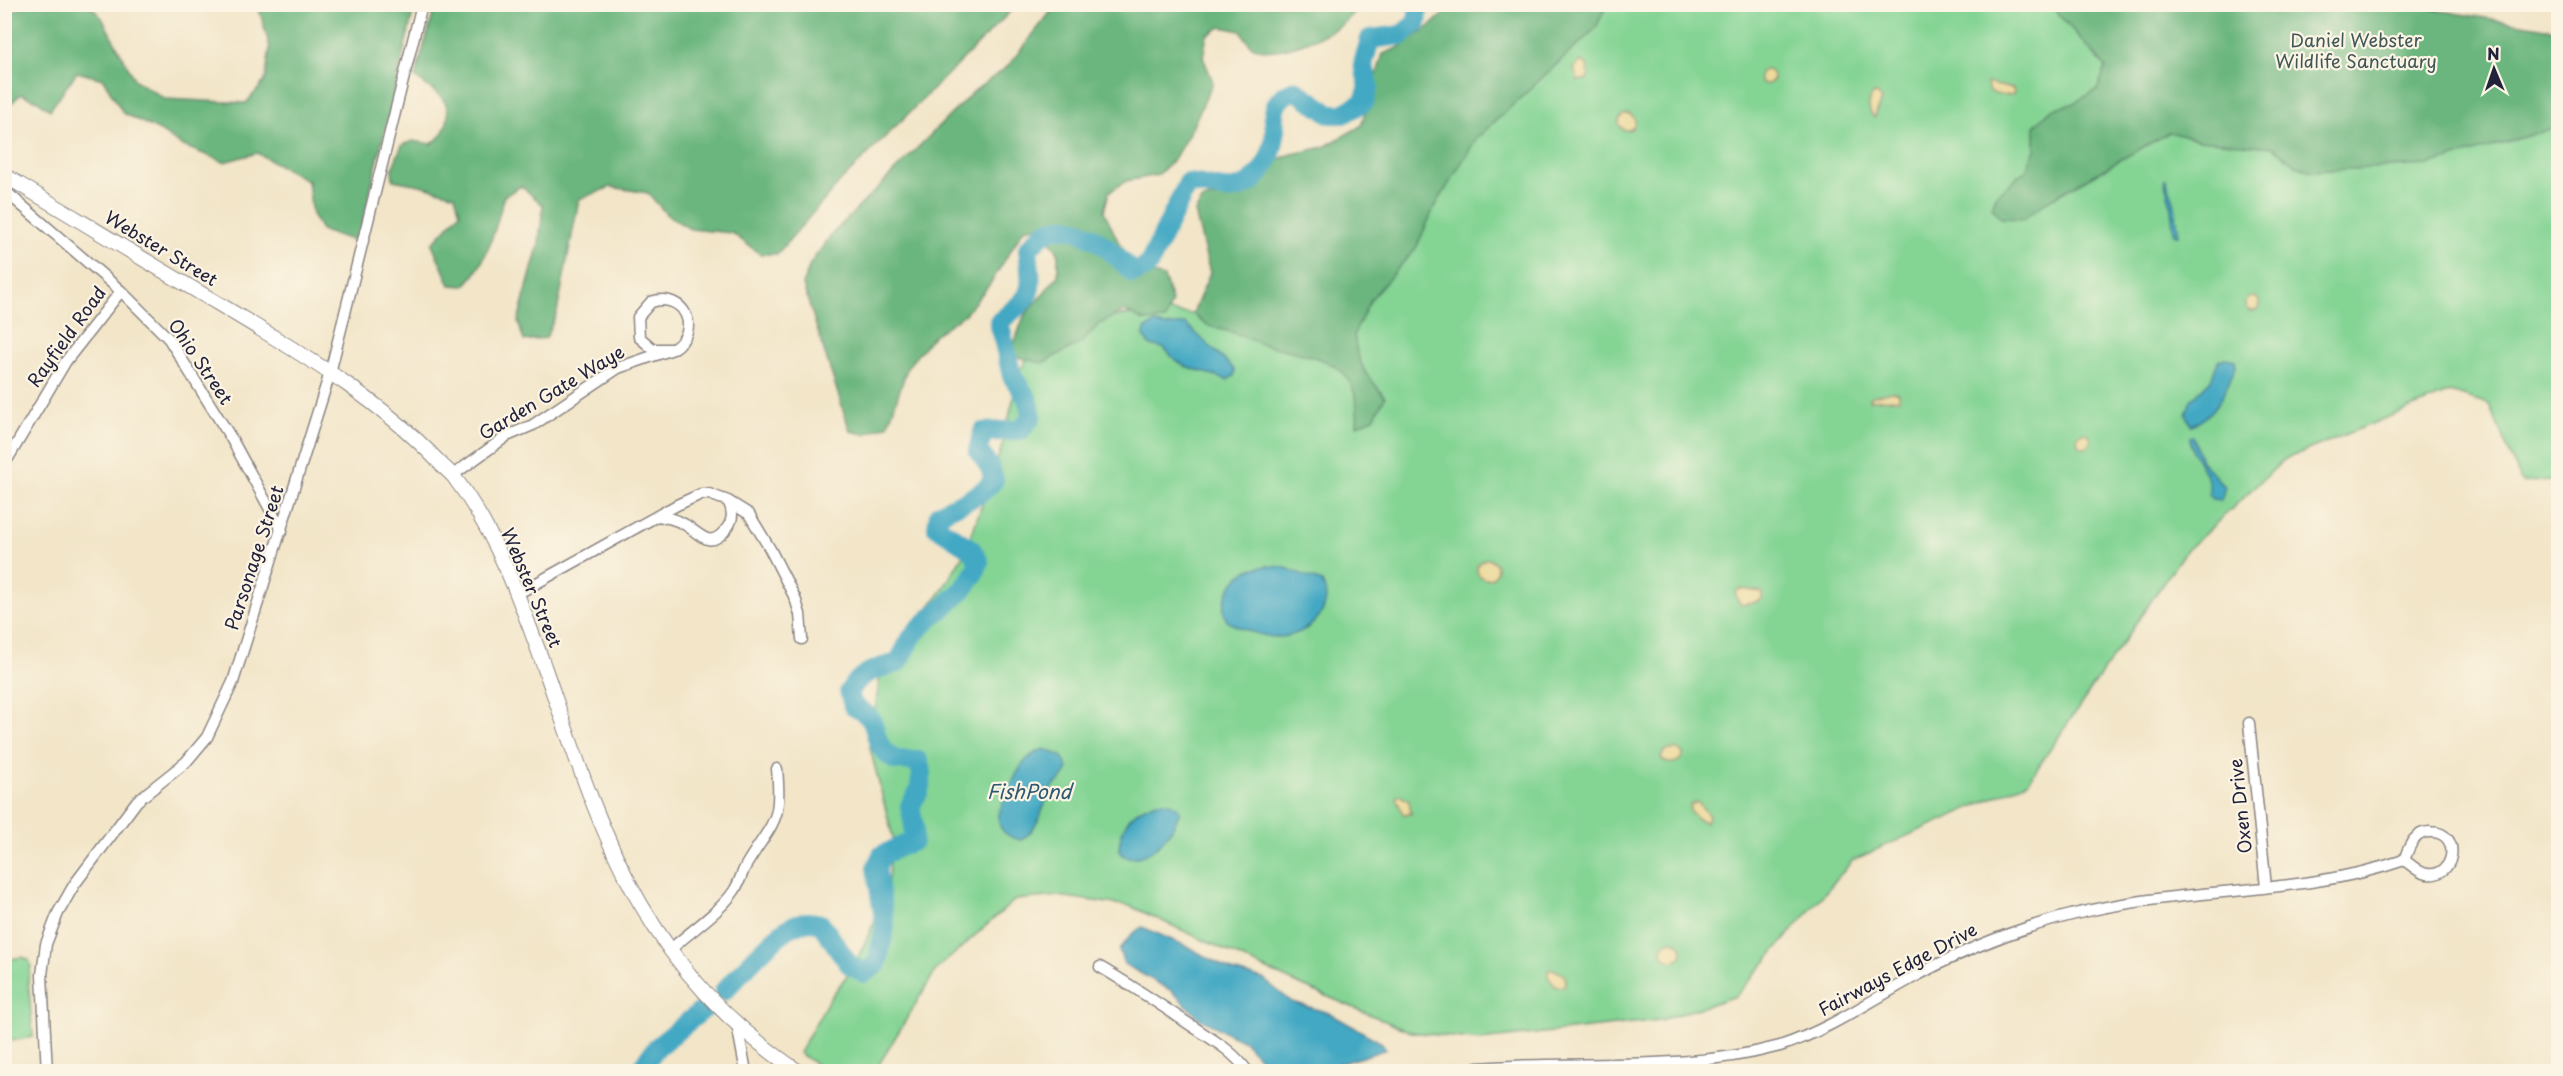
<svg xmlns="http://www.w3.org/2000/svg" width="2563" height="1076" viewBox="0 0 2563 1076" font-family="'Playpen Sans',sans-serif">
  <rect width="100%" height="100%" fill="#fcf5e5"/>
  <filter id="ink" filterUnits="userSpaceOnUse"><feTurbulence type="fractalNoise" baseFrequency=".0167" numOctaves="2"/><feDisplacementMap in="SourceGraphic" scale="12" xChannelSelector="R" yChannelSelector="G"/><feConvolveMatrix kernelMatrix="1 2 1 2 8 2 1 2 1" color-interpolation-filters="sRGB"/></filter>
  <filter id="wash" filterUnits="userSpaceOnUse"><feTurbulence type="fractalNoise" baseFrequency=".008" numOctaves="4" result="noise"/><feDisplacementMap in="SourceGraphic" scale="24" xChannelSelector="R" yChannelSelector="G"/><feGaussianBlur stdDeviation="1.35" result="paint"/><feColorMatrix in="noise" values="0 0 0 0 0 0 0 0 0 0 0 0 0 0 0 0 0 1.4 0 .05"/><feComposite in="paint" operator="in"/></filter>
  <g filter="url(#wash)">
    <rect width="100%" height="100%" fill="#f2e5c8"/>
    <!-- green -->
    <path fill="#84d494" stroke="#537b68" stroke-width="1.5" d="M 1611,5 L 2051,5 L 2154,113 L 2558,118 L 2558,479 L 2522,483 L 2489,404 L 2450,392 L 2285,459 L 2183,554 L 2028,782 L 1853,860 L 1736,996 L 1661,1020 L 1480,1040 L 1411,1032 L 1298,984 L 1130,906 L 1058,896 L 1015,900 L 936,970 L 875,1071 L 826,1071 L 799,1053 L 828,1001 L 854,966 L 886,896 L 893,838 L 870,748 L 880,674 L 900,642 L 942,591 L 967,548 L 1003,443 L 1020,370 L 1035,347 L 1080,321 L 1161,311 L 1225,317 L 1463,134 Z
      M 23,957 L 29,960 L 31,966 L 28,979 L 33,1037 L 5,1042 L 5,960 Z"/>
    <!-- forest -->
    <path fill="#6bb67e" stroke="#466c5c" stroke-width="1.5" d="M 436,4 L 1017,4 L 1017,5 L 840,182 L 777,254 L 760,254 L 732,233 L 690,229 L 667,215 L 648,193 L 611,187 L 579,199 L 557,312 L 546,338 L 524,341 L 518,321 L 539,243 L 543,205 L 521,186 L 504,196 C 497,224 486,267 464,286 L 450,285 L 432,244 L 460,213 L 455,195 L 420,185 L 393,180 L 392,169 L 402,145 L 412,141 L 431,144 C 445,135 455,114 442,98 C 435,90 423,84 415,77 Z
      M 29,5 L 90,5 L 102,18 L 135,80 L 165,99 L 246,103 L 265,81 L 270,48 L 258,5 L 415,5 L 361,230 L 352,240 L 322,231 L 312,215 L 308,181 L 257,153 L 224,162 L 181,145 L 160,131 L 123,113 L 103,79 L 77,72 L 50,110 L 38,101 L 21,94 L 5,109 L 5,14 Z
      M 1056,5 L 1361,5 C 1356,10 1351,17 1345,22 C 1328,36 1272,60 1252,46 C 1248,43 1244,36 1241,31 L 1221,27 L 1207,35 L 1203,57 L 1213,82 L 1192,128 L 1174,159 L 1158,175 L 1126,181 L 1109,192 L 1104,211 L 1118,241 L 1137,270 L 1164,277 L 1172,301 L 1165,320 L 1144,321 L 1124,311 L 1099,324 L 1081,343 L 1042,363 L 1013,356 L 1014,344 L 1024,316 L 1058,276 L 1058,252 L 1039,226 L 1024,229 L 990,284 L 965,314 L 934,335 L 908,366 L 888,425 L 865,434 L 850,431 L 803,285 L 810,264 L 831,235 L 974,91 L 1008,66 Z
      M 1477,5 L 1607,5 L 1595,29 L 1476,139 L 1434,208 L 1416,248 L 1371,299 L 1354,334 L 1357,353 L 1365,372 L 1385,397 L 1374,418 L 1357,425 C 1362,356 1314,358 1262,344 C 1254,342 1246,337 1237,334 C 1217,327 1207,330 1193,313 L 1210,273 L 1195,212 L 1203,199 L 1240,195 L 1274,161 L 1292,154 L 1324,147 L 1361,126 L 1383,54 L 1400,47 L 1430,26 L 1449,9 Z
      M 2050,5 L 2405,5 L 2558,30 L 2558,127 L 2429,165 L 2311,171 L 2294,164 L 2273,147 L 2199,140 L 2170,132 L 2049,200 L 2023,219 L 2001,218 L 1992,207 L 1997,194 L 2026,170 L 2035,150 L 2035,125 L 2052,109 L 2072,104 L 2097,90 L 2106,67 Z"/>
    <!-- sand -->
    <path fill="#eeda9e" stroke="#887e6c" stroke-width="1.5" d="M 1581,61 L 1587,65 L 1589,75 L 1587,79 L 1578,81 L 1574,69 Z
      M1759 77a7 7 0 1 1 14 0a7 7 0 1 1-14 0Z
      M 1987,83 L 2013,89 L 2014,93 C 2008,98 1993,95 1988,89 Z
      M 1874,94 L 1877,94 L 1881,100 L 1874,118 C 1868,111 1867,101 1874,94 Z
      M1619 122a8 8 0 1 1 16 0a8 8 0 1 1-16 0Z
      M2246 304a7 7 0 1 1 14 0a7 7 0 1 1-14 0Z
      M 1891,391 L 1899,393 L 1899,399 L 1869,400 L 1870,397 Z
      M2077 440a7 7 0 1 1 14 0a7 7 0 1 1-14 0Z
      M1477 569a10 10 0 1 1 20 0a10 10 0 1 1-20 0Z
      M 1740,589 L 1762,592 L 1762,599 L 1753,603 L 1741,605 L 1736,597 L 1736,591 Z
      M 1677,749 L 1683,753 L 1682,758 C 1676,764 1669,765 1661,759 L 1664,751 Z
      M 1399,795 L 1409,801 L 1411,814 L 1403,814 L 1396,798 Z
      M 1698,802 L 1709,816 L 1706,822 L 1698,819 L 1690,811 L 1690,805 Z
      M1662 951a10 10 0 1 1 20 0a10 10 0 1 1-20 0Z
      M 1553,969 L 1563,974 L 1566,979 L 1564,986 L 1556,987 L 1548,977 L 1548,970 Z"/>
    <!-- water -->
    <path fill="#43a8c3" stroke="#32657f" stroke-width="1.5" d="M 2164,180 L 2166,180 L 2174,201 L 2179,235 L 2175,235 L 2174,232 L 2170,202 Z
      M 1155,323 L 1164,326 L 1186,324 L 1232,367 L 1235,371 L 1234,376 L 1227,380 L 1185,366 L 1176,361 L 1164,348 L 1149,345 L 1144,336 L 1145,329 Z
      M 2225,358 L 2235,360 L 2236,366 C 2227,387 2216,418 2191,425 L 2186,414 L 2191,400 L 2211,380 L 2218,361 Z
      M 2193,435 L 2201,461 L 2225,487 L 2221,500 L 2212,499 L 2209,495 C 2213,472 2189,459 2190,436 Z
      M 1268,566 L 1283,567 L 1322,582 C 1337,611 1305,637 1278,637 C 1263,637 1241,629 1228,622 C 1216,606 1232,577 1249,570 C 1254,567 1262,567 1268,566 Z
      M 1044,749 L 1062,756 L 1068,769 C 1063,781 1054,783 1050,791 C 1042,809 1039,829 1021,840 C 992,834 996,814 1007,794 C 1016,775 1022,756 1044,749 Z
      M 1157,802 C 1166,802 1174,802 1180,811 C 1173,832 1150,865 1124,856 L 1119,850 C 1120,824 1132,810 1157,802 Z
      M 1142,927 L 1186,946 L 1232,971 L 1263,979 L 1292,1002 L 1329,1013 L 1382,1043 L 1386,1049 C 1346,1063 1315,1072 1272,1071 L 1244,1041 L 1200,1019 L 1172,991 L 1124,964 L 1119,950 L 1132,934 Z"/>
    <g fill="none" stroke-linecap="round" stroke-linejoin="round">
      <!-- river -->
      <path stroke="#43a8c3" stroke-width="20" d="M 724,991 C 740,974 777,931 797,924 C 806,921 812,922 821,924 L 849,964 L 864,973 L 877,964 L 885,926 L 876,868 L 882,855 L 913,841 L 914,826 L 910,806 L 919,791 L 922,773 L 918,761 L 895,760 C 891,757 886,754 883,750 C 869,729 882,721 853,706 L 849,691 C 861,672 877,668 898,663 C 903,654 908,642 914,634 C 936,609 968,595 979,562 L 971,549 L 937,527 L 939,514 C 961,501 977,500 994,480 L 989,466 L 978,450 L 983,432 L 1021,430 L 1032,416 L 1027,398 L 1012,376 L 999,322 C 1036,291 1032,296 1028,249 C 1033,244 1039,236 1045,233 C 1075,214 1115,253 1133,273 L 1148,266 L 1188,183 C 1200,184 1213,188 1225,189 C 1256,192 1274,158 1275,131 C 1275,124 1272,115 1275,108 C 1279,98 1285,94 1295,90 L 1330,114 L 1343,114 L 1364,102 L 1369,86 L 1363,64 L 1370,39 L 1402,35 L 1417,22 L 1419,4
        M 638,1072 L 657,1047 L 705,1008"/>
    </g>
  </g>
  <g filter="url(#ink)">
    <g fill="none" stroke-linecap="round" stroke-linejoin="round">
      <defs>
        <path id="minor" d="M 4,190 L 121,291 L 169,339 L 231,438 L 282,531
          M 4,465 L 66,361 L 121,291
          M 453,475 L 507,436 L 533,425 L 618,368 L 673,349 C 703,330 684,291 651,302 L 638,317 L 639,337 L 653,349 L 673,349
          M 657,516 C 667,517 675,519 684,524 C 701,534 710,551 727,528 C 734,519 733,510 728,501
          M 517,594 L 677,505 L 701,494 L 709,494 L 728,501 L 749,514 L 770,549 L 795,598 L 800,614 L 802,639
          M 2249,723 L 2266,887
          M 670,950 C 689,932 720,912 734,891 C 740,882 742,871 748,862 C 774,820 782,822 777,769
          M 1100,967 C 1129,984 1158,1003 1186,1022 C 1208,1037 1232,1049 1248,1072
          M 737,1024 L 746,1072
          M 47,1072 L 42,975 L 46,944 L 58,913 L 74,885 L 137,801 L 186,762 L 207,737 L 233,682 L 330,373 L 422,4
          M 1442,1072 C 1555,1056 1670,1076 1780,1046 C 1829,1030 1870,1001 1914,977 C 1970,946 2029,924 2092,910 C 2194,887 2304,895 2404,860 C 2409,847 2414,831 2431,832 C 2464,832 2454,883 2423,873 C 2416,870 2410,864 2404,860"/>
        <path id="tertiary" d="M 4,175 C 76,218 147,262 219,304 C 296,351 374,394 437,460 C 442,466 449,471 454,477 C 497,534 521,602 545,669 C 603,836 642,967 799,1072"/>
      </defs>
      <!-- minor casing -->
      <use href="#minor" stroke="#8a8482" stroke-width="13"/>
      <!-- tertiary casing -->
      <use href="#tertiary" stroke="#8a8482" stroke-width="16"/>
      <!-- minor -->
      <use href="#minor" stroke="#fff" stroke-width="10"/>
      <!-- tertiary -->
      <use href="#tertiary" stroke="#fff" stroke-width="14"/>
    </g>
  </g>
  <g text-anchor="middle" stroke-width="4.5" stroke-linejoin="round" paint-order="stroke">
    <!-- park labels -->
    <g font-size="18" fill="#3f5756" stroke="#fcf5e5">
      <text x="2356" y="47">Daniel Webster<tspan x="2356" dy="21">Wildlife Sanctuary</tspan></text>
    </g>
    <!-- street labels -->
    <g font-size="18" fill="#22223b" stroke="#fcf5e5">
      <text transform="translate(161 249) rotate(31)" y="6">Webster Street</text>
      <text transform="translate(67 337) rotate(-54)" y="6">Rayfield Road</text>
      <text transform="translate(200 362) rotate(56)" y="6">Ohio Street</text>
      <text transform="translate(552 393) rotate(-31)" y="6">Garden Gate Waye</text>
      <text transform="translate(255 558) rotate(-72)" y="6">Parsonage Street</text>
      <text transform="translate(531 588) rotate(67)" y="6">Webster Street</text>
      <text transform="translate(2241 806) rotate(-96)" y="6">Oxen Drive</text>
      <text transform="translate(1898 970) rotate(-28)" y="6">Fairways Edge Drive</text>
    </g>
    <!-- water labels -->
    <g font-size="20" font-style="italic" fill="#2f5871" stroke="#fcf5e5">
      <text x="1029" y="799">FishPond</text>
    </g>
  </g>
  <!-- margin -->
  <rect width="2563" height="1076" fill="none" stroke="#fcf5e5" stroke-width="24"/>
  <!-- north arrow -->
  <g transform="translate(2494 69) rotate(358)" stroke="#fcf5e5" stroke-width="4.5" paint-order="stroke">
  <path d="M0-4.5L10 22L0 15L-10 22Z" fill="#22223b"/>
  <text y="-9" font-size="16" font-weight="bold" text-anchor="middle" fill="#22223b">N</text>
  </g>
</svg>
